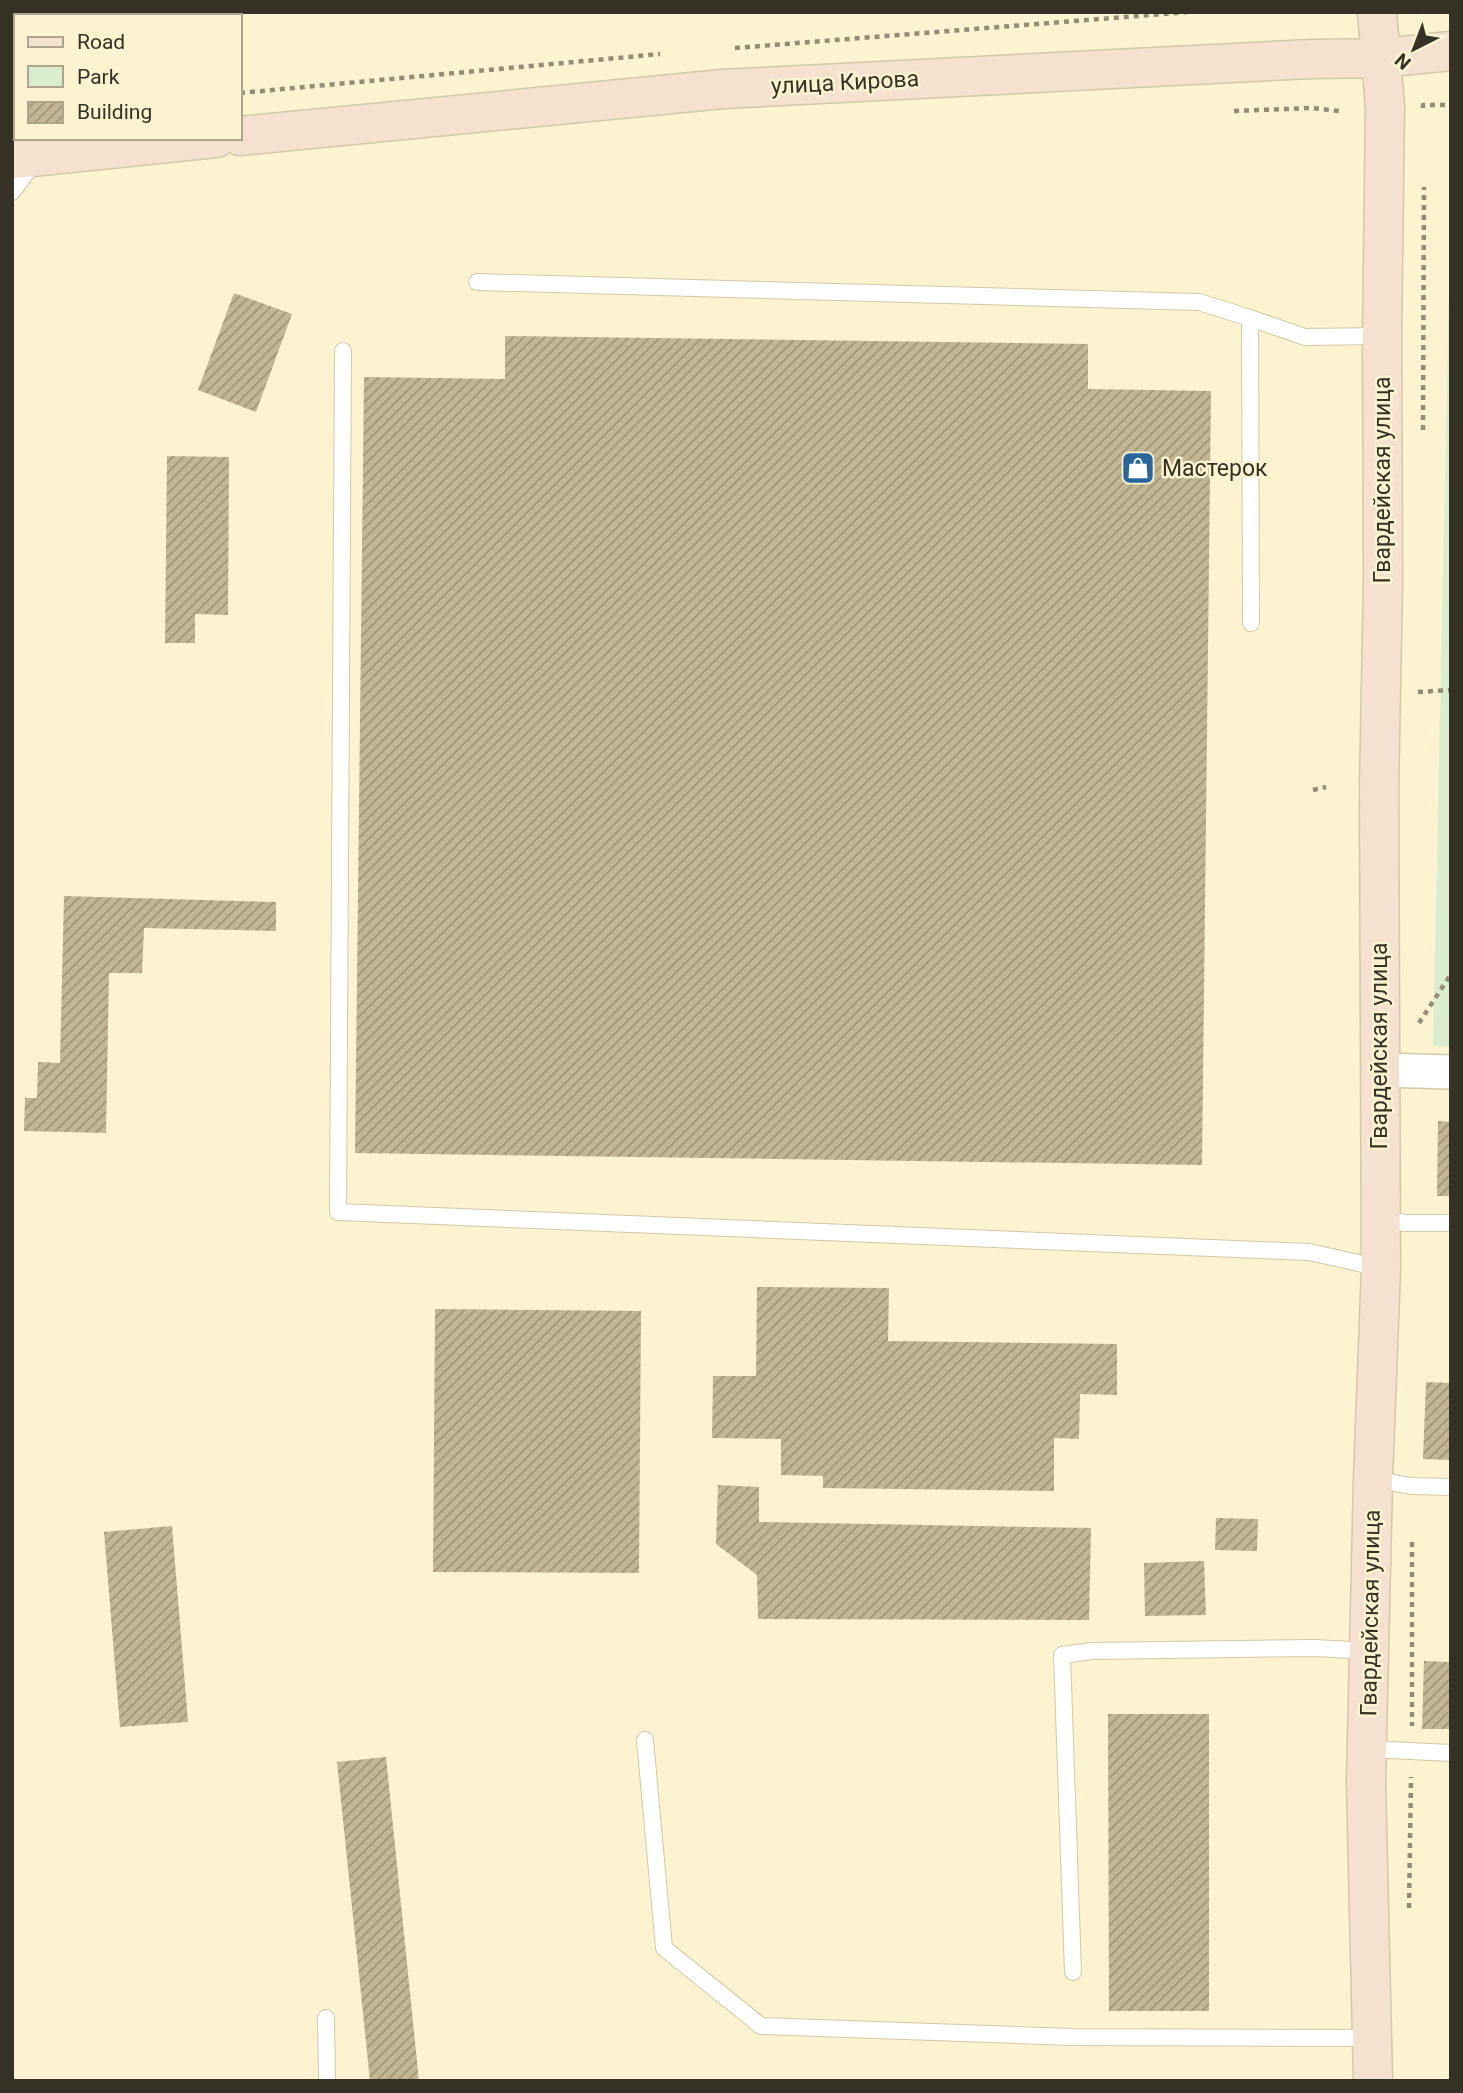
<svg xmlns="http://www.w3.org/2000/svg" width="1463" height="2093" viewBox="0 0 1463 2093" font-family="Roboto,sans-serif">
  <defs>
    <pattern id="industrial-furrows" width="10" height="10" patternUnits="userSpaceOnUse" patternTransform="scale(1.75)"><rect width="10" height="10" fill="#f5e9bf"/><path d="M-1 1l2-2M0 10L10 0M9 11l2-2" fill="none" stroke="#d3c8a4"/></pattern>
    <pattern id="building-hatch" width="6" height="6" patternUnits="userSpaceOnUse" patternTransform="scale(1.75)"><rect width="6" height="6" fill="#c2b792"/><path d="M-1 1l2-2M0 6l6-6M5 7l2-2" fill="none" stroke="#9e9577"/></pattern>
  </defs>
  <rect width="100%" height="100%" fill="#fdf3d1"/>
  <!-- industrial -->
  <path fill="url(#industrial-furrows)" d="M 88,12 L 264,12 L 228,16 L 89,16 Z"/>
  <!-- green -->
  <path fill="#daedce" d="M 1451,196 L 1451,1047 L 1433,1046 Z"/>
  <!-- building -->
  <path fill="url(#building-hatch)" d="M 234,293 L 292,314 L 256,412 L 198,390 Z
    M 505,336 L 1088,344 L 1088,389 L 1211,391 L 1202,1165 L 355,1153 L 364,377 L 505,379 Z
    M 167,456 L 229,457 L 228,615 L 195,614 L 195,643 L 165,643 Z
    M 64,896 L 276,902 L 276,931 L 144,928 L 142,973 L 109,973 L 106,1133 L 24,1131 L 25,1098 L 37,1098 L 38,1062 L 60,1063 Z
    M 1438,1121 L 1451,1122 L 1451,1196 L 1437,1196 Z
    M 757,1287 L 889,1288 L 888,1341 L 1117,1344 L 1117,1395 L 1080,1394 L 1079,1439 L 1054,1438 L 1054,1491 L 823,1488 L 823,1476 L 781,1475 L 781,1439 L 712,1438 L 713,1376 L 756,1376 Z
    M 435,1309 L 641,1311 L 639,1573 L 433,1572 Z
    M 1426,1382 L 1451,1383 L 1451,1460 L 1423,1459 Z
    M 718,1485 L 759,1487 L 759,1522 L 1091,1528 L 1089,1620 L 758,1619 L 757,1575 L 716,1544 Z
    M 1216,1518 L 1258,1519 L 1257,1551 L 1215,1550 Z
    M 172,1526 L 188,1722 L 120,1727 L 104,1532 Z
    M 1204,1561 L 1206,1615 L 1145,1616 L 1144,1563 Z
    M 1424,1661 L 1451,1662 L 1451,1729 L 1422,1729 Z
    M 1108,1714 L 1209,1714 L 1209,2011 L 1109,2011 Z
    M 386,1757 L 419,2081 L 370,2081 L 337,1762 Z"/>
  <g fill="none" stroke-linecap="round" stroke-linejoin="round">
    <defs>
      <path id="lane" d="M 42,12 L 43,16
        M 12,192 L 36,160
        M 477,282 L 1199,302 L 1250,318
        M 343,351 L 338,1212 L 1309,1252 L 1381,1268
        M 1251,623 L 1250,318 L 1305,337 L 1382,336
        M 1381,1219 L 1406,1223 L 1451,1223
        M 1373,1479 L 1411,1486 L 1451,1487
        M 645,1740 L 664,1948 L 761,2026 L 1072,2037 L 1373,2038
        M 1368,1749 L 1451,1753
        M 1073,1972 L 1062,1655 L 1092,1651 L 1315,1648 L 1370,1651
        M 326,2018 L 327,2081"/>
      <path id="street" d="M 1380,1070 L 1451,1072"/>
      <path id="secondary" d="M 240,136 L 723,89 L 1311,59 L 1381,58 L 1451,51
        M 12,159 L 216,138
        M 1373,2081 L 1366,1782 L 1373,1479 L 1381,1268 L 1379,790 L 1383,581 L 1382,336 L 1385,107 L 1377,12"/>
    </defs>
    <!-- lane casing -->
    <use href="#lane" stroke="#d3c9a7" stroke-width="18"/>
    <!-- street casing -->
    <use href="#street" stroke="#d3c9a7" stroke-width="36"/>
    <!-- secondary casing -->
    <use href="#secondary" stroke="#d3c9a7" stroke-width="41"/>
    <!-- path -->
    <path stroke="#948d76" stroke-width="4.5" stroke-dasharray="5 5" stroke-linecap="butt" d="M 735,48 L 1188,12
      M 240,93 L 660,54
      M 1423,108 L 1423,105 L 1451,105
      M 1234,111 L 1312,108 L 1339,111
      M 12,113 L 16,113
      M 1423,430 L 1424,187
      M 1418,692 L 1451,690
      M 1313,790 L 1326,787
      M 1419,1023 L 1451,974
      M 1412,1542 L 1412,1726
      M 1409,1908 L 1411,1777"/>
    <!-- lane -->
    <use href="#lane" stroke="#fff" stroke-width="16"/>
    <!-- street -->
    <use href="#street" stroke="#fff" stroke-width="33"/>
    <!-- secondary -->
    <use href="#secondary" stroke="#f5e1cf" stroke-width="38"/>
  </g>
  <!-- icons -->
  <defs>
    <symbol id="shop-square" viewBox="-11 -11 22 22"><rect x="-9" y="-9" width="18" height="18" rx="4" fill="#2b659d" stroke="#fdf3d1"/><path d="M-5-2.5h2.3a2.7 3.5 0 0 1 5.4 0H5L5.5 6h-11ZM-1.5-2.5h3a1.5 2.3 0 0 0-3 0Z" fill="#fff"/></symbol>
  </defs>
  <g fill-rule="evenodd">
    <use href="#shop-square" x="1119" y="449" width="38" height="38"/>
  </g>
  <g text-anchor="middle" stroke-width="5" stroke-linejoin="round" paint-order="stroke">
    <!-- street labels -->
    <g font-size="23" fill="#353124" stroke="#fdf3d1">
      <text transform="translate(845 82) rotate(-3)" y="8">улица Кирова</text>
      <text transform="translate(1382 480) rotate(-90)" y="8">Гвардейская улица</text>
      <text transform="translate(1379 1046) rotate(-90)" y="8">Гвардейская улица</text>
      <text transform="translate(1370 1613) rotate(-89)" y="8">Гвардейская улица</text>
    </g>
    <!-- poi labels -->
    <g font-size="23" fill="#353124" stroke="#fdf3d1" text-anchor="start">
      <text x="1162" y="476">Мастерок</text>
    </g>
  </g>
  <!-- border -->
  <rect width="1463" height="2093" fill="none" stroke="#353124" stroke-width="28"/>
  <!-- legend -->
  <rect x="14" y="14" width="228" height="126" fill="#fdf3d1" stroke="#ada58c" stroke-width="2"/>
  <rect x="28" y="37" width="35" height="10" fill="#f5e1cf" stroke="#ada58c" stroke-width="2"/>
  <text x="77" y="49" font-size="21" fill="#353124">Road</text>
  <rect x="28" y="66" width="35" height="21" fill="#daedce" stroke="#ada58c" stroke-width="2"/>
  <text x="77" y="84" font-size="21" fill="#353124">Park</text>
  <rect x="28" y="102" width="35" height="21" fill="url(#building-hatch)" stroke="#ada58c" stroke-width="2"/>
  <text x="77" y="119" font-size="21" fill="#353124">Building</text>
  <!-- north arrow -->
  <g transform="translate(1414 49) rotate(222)" stroke="#fdf3d1" stroke-width="5" paint-order="stroke">
  <path d="M0-5L12 26L0 18L-12 26Z" fill="#353124"/>
  <text y="-10" font-size="19" font-weight="bold" text-anchor="middle" fill="#353124">N</text>
  </g>
</svg>
